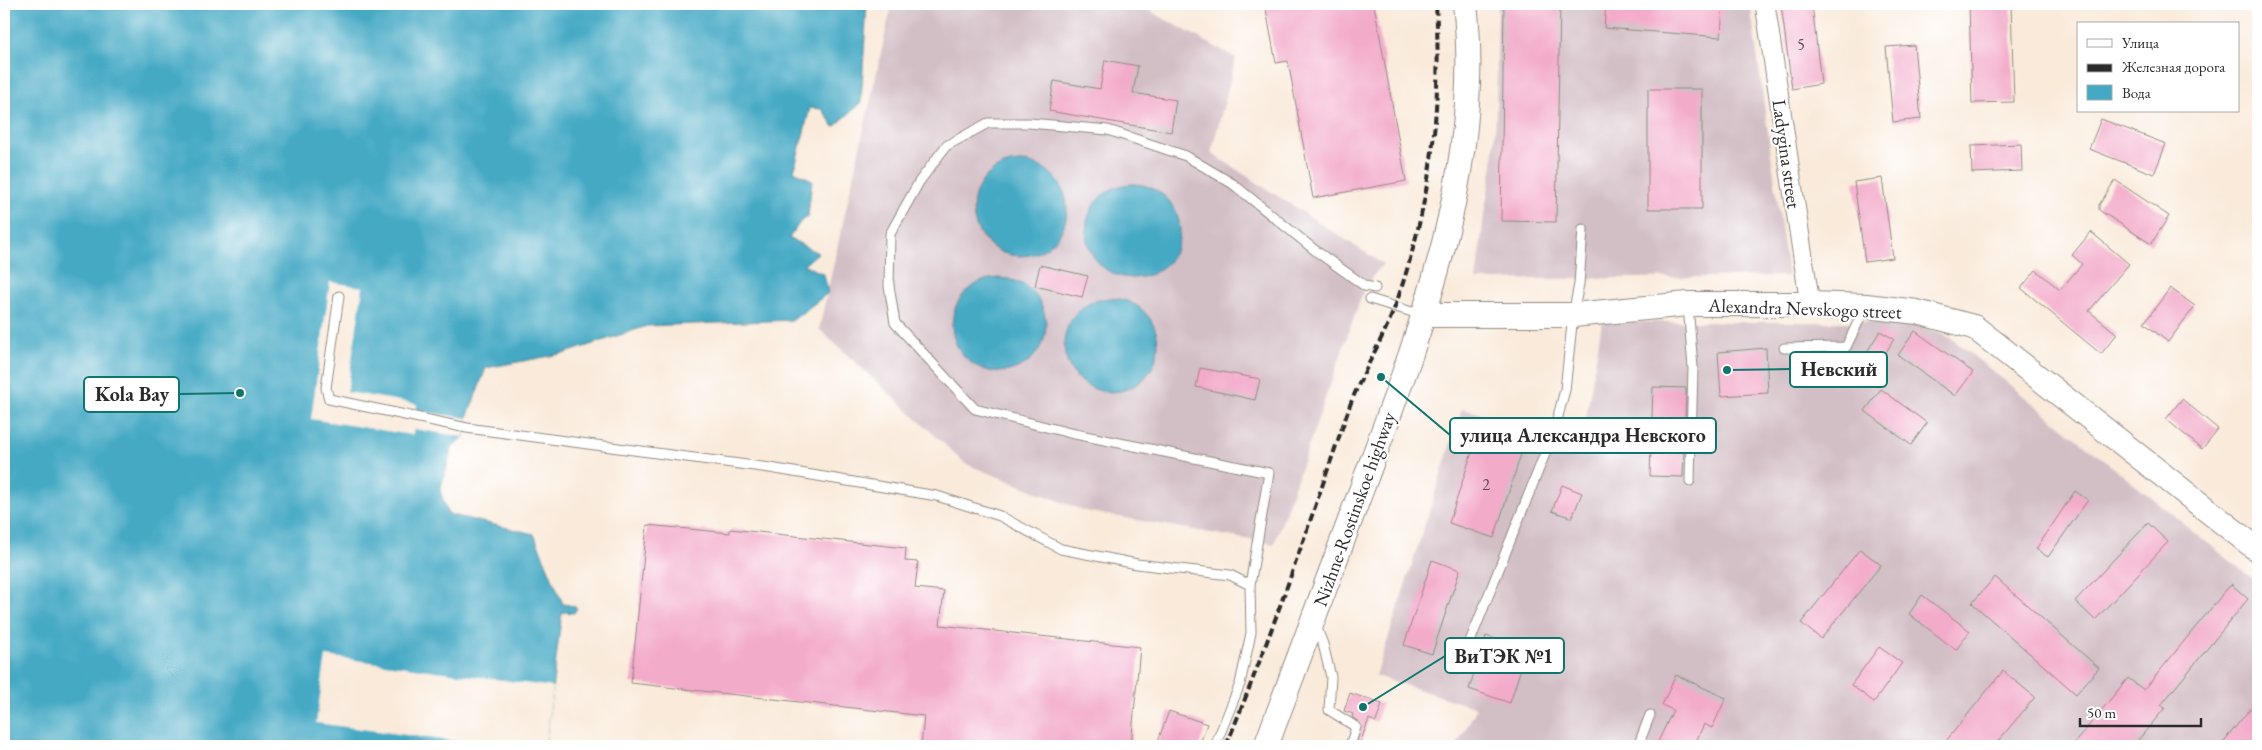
<svg xmlns="http://www.w3.org/2000/svg" width="2262" height="750" viewBox="0 0 2262 750" font-family="'EB Garamond',serif">
  <rect width="100%" height="100%" fill="#fff"/>
  <filter id="ink" filterUnits="userSpaceOnUse"><feTurbulence type="fractalNoise" baseFrequency=".02" numOctaves="2"/><feDisplacementMap in="SourceGraphic" scale="10" xChannelSelector="R" yChannelSelector="G"/><feConvolveMatrix kernelMatrix="1 2 1 2 8 2 1 2 1" color-interpolation-filters="sRGB"/></filter>
  <filter id="wash" filterUnits="userSpaceOnUse"><feTurbulence type="fractalNoise" baseFrequency=".0096" numOctaves="4" result="noise"/><feDisplacementMap in="SourceGraphic" scale="20" xChannelSelector="R" yChannelSelector="G"/><feGaussianBlur stdDeviation="1.12" result="paint"/><feColorMatrix in="noise" values="0 0 0 0 0 0 0 0 0 0 0 0 0 0 0 0 0 1.4 0 .05"/><feComposite in="paint" operator="in"/></filter>
  <g filter="url(#wash)">
    <rect width="100%" height="100%" fill="#f9eada"/>
    <!-- industrial -->
    <path fill="#d2bec5" d="M 892,4 L 1137,4 L 1236,58 L 1211,153 L 1383,264 L 1365,286 L 1274,544 L 1085,511 L 966,464 L 819,329 Z
      M 1498,4 L 1750,4 L 1788,276 L 1476,280 L 1485,208 L 1493,165 L 1496,116 Z
      M 1602,322 L 1910,322 L 1951,338 L 2258,583 L 2258,746 L 1456,746 L 1477,708 L 1376,676 L 1462,409 L 1554,431 L 1593,450 L 1584,430 Z"/>
    <!-- water -->
    <path fill="#44a9c4" stroke="#386a78" d="M 4,4 L 867,4 L 861,103 L 834,127 L 822,109 L 810,108 L 794,171 L 812,180 L 808,216 L 801,221 L 789,238 L 818,253 L 804,265 L 824,274 L 828,293 L 793,320 L 647,326 L 566,353 L 486,368 L 467,418 L 464,437 L 452,448 L 440,491 L 448,514 L 534,534 L 563,604 L 575,606 L 577,608 L 574,613 L 562,612 L 545,746 L 4,746 Z
      M973 209a47 47 0 1 1 94 0a47 47 0 1 1-94 0Z
      M1086 231a47 47 0 1 1 94 0a47 47 0 1 1-94 0Z
      M952 325a47 47 0 1 1 94 0a47 47 0 1 1-94 0Z
      M1064 345a47 47 0 1 1 94 0a47 47 0 1 1-94 0Z"/>
    <!-- pier -->
    <path fill="#f9eada" d="M 330,282 L 363,287 L 347,392 L 417,404 L 416,411 L 467,418 L 464,437 L 414,429 L 412,435 L 311,419 Z
      M 326,656 L 553,687 L 545,746 L 489,746 L 316,723 Z"/>
    <g id="blocks">
      <!-- building -->
      <path fill="#f3abca" d="M 1265,4 L 1374,4 L 1406,181 L 1313,198 L 1288,61 L 1276,63 Z
        M 1504,4 L 1560,4 L 1556,222 L 1501,221 Z
        M 1606,4 L 1723,4 L 1721,37 L 1604,28 Z
        M 1781,4 L 1812,4 L 1821,84 L 1792,89 Z
        M 1969,4 L 2011,4 L 2014,102 L 1972,103 Z
        M 1914,45 L 1921,119 L 1893,122 L 1886,47 Z
        M 1105,60 L 1138,66 L 1133,93 L 1176,100 L 1171,132 L 1049,111 L 1054,81 L 1100,89 Z
        M 1648,89 L 1702,89 L 1702,209 L 1648,209 Z
        M 2101,119 L 2166,144 L 2154,174 L 2089,149 Z
        M 2021,144 L 2022,171 L 1972,173 L 1971,146 Z
        M 1882,178 L 1893,258 L 1865,262 L 1854,182 Z
        M 2115,180 L 2169,216 L 2151,244 L 2099,210 L 2099,205 Z
        M 2091,232 L 2129,264 L 2089,311 L 2117,334 L 2101,354 L 2021,288 L 2036,270 L 2060,290 L 2082,264 L 2072,255 Z
        M 1040,265 L 1088,276 L 1082,297 L 1035,286 Z
        M 2170,288 L 2195,306 L 2168,342 L 2144,323 Z
        M 1880,331 L 1894,339 L 1874,372 L 1860,363 Z
        M 1915,331 L 1973,372 L 1955,396 L 1898,355 Z
        M 1766,348 L 1768,393 L 1721,396 L 1718,352 Z
        M 1200,368 L 1260,379 L 1255,400 L 1196,387 Z
        M 1653,387 L 1686,388 L 1683,477 L 1650,476 Z
        M 1881,389 L 1927,423 L 1911,445 L 1865,411 Z
        M 2182,399 L 2218,429 L 2202,449 L 2166,419 Z
        M 1479,430 L 1524,445 L 1494,538 L 1449,523 Z
        M 1562,485 L 1582,493 L 1572,518 L 1552,511 Z
        M 2075,491 L 2088,500 L 2048,557 L 2036,549 Z
        M 2148,523 L 2168,542 L 2095,620 L 2075,601 Z
        M 647,525 L 730,533 L 730,529 L 906,548 L 905,561 L 918,562 L 915,588 L 944,591 L 940,625 L 1140,647 L 1131,746 L 921,746 L 924,716 L 631,683 Z
        M 1860,549 L 1881,565 L 1821,639 L 1801,623 Z
        M 1432,560 L 1460,570 L 1432,654 L 1404,645 Z
        M 1995,577 L 2099,668 L 2076,694 L 1972,603 Z
        M 2231,584 L 2248,599 L 2161,705 L 2165,708 L 2133,746 L 2072,746 L 2128,678 L 2144,690 Z
        M 1922,595 L 1970,631 L 1956,650 L 1909,614 Z
        M 1486,636 L 1527,649 L 1510,703 L 1469,689 Z
        M 1879,647 L 1902,663 L 1874,702 L 1851,685 Z
        M 2003,671 L 2035,697 L 1994,746 L 1942,746 Z
        M 1676,675 L 1726,698 L 1712,728 L 1704,724 L 1694,746 L 1656,746 L 1673,710 L 1662,705 Z
        M 1350,693 L 1382,704 L 1376,722 L 1369,719 L 1359,746 L 1356,746 L 1361,724 L 1352,717 L 1353,714 L 1344,711 Z
        M 2258,699 L 2258,746 L 2220,746 Z
        M 1169,711 L 1207,724 L 1199,746 L 1156,746 Z"/>
    </g>
  </g>
  <g filter="url(#ink)">
    <use href="#blocks" fill-opacity="0" stroke="#928a82" stroke-width="1"/>
    <g fill="none" stroke-linecap="round" stroke-linejoin="round">
      <defs>
        <path id="service" d="M 339,296 L 326,388 L 329,399 L 467,428 L 770,468 L 937,496 L 1000,516 L 1061,549 L 1137,564 L 1230,575 L 1250,585
          M 1370,299 L 1422,315
          M 1688,304 L 1693,368 L 1690,481
          M 1784,348 L 1846,347 L 1865,308
          M 1315,624 L 1323,644 L 1331,677 L 1329,710 L 1356,727 L 1350,746
          M 1459,669 L 1554,431 L 1565,390 L 1573,315 L 1579,284 L 1583,229
          M 1215,746 L 1240,684 L 1251,633 L 1250,585 L 1269,473 L 1070,433 L 975,409 L 895,323 L 889,286 L 890,234 L 919,182 L 946,146 L 988,123 L 1029,123 L 1108,130 L 1186,156 L 1233,184 L 1316,251 L 1365,286 L 1375,288
          M 1638,746 L 1650,715"/>
        <path id="minor" d="M 1765,4 L 1810,304"/>
        <path id="tertiary" d="M 1422,315 L 1573,315 L 1688,304 L 1810,304 L 1866,306 L 1917,312 L 1974,327 L 2258,550
          M 1266,746 C 1299,657 1332,568 1365,480 C 1421,330 1484,166 1465,4"/>
      </defs>
      <!-- service casing -->
      <use href="#service" stroke="#928a82" stroke-width="11"/>
      <!-- minor casing -->
      <use href="#minor" stroke="#928a82" stroke-width="21"/>
      <!-- tertiary casing -->
      <use href="#tertiary" stroke="#928a82" stroke-width="26"/>
      <!-- service -->
      <use href="#service" stroke="#fff" stroke-width="9"/>
      <!-- minor -->
      <use href="#minor" stroke="#fff" stroke-width="19"/>
      <!-- tertiary -->
      <use href="#tertiary" stroke="#fff" stroke-width="24"/>
      <!-- rail -->
      <path stroke="#2b2b2b" stroke-width="4" stroke-dasharray="8 4" stroke-linecap="butt" d="M 1226,746 C 1272,635 1310,521 1349,408 C 1362,372 1383,340 1396,304 C 1431,202 1442,111 1436,4"/>
    </g>
  </g>
  <g text-anchor="middle" stroke-width="4.5" stroke-linejoin="round" paint-order="stroke">
    <!-- number labels -->
    <g font-size="16" fill="#5d4b53">
      <text x="1801" y="50">5</text>
      <text x="1486" y="490">2</text>
    </g>
    <!-- street labels -->
    <g font-size="19" fill="#2b2b2b" stroke="#fff">
      <text transform="translate(1787 154) rotate(82)" y="7">Ladygina street</text>
      <text transform="translate(1805 308) rotate(2)" y="7">Alexandra Nevskogo street</text>
      <text transform="translate(1354 509) rotate(-70)" y="7">Nizhne-Rostinskoe highway</text>
    </g>
  </g>
  <!-- callouts -->
  <path fill="none" stroke="#0f766e" stroke-width="2" d="M1727 370L1790 369M240 393L179 394M1381 377L1450 435M1363 707L1445 656"/>
  <g fill="#0f766e" stroke="#fff" stroke-width="2">
    <circle cx="1727" cy="370" r="5"/>
    <circle cx="240" cy="393" r="5"/>
    <circle cx="1381" cy="377" r="5"/>
    <circle cx="1363" cy="707" r="5"/>
  </g>
  <g fill="#fff" stroke="#0f766e" stroke-width="2">
    <rect x="1790" y="352" width="97" height="35" rx="5"/>
    <rect x="84" y="377" width="95" height="35" rx="5"/>
    <rect x="1450" y="418" width="266" height="35" rx="5"/>
    <rect x="1445" y="638" width="119" height="35" rx="5"/>
  </g>
  <g font-size="20" text-anchor="middle" font-weight="bold" fill="#2b2b2b">
    <text x="1839" y="376">Невский</text>
    <text x="132" y="401">Kola Bay</text>
    <text x="1583" y="442">улица Александра Невского</text>
    <text x="1504" y="663">ВиТЭК №1</text>
  </g>
  <!-- margin -->
  <rect width="2262" height="750" fill="none" stroke="#fff" stroke-width="20"/>
  <!-- legend -->
  <rect x="2077" y="22" width="162" height="90" fill="#ffffff" stroke="#aaaaaa"/>
  <rect x="2087" y="39" width="25" height="8" fill="#ffffff" stroke="#aaaaaa"/>
  <text x="2122" y="48" font-size="15" fill="#2b2b2b">Улица</text>
  <rect x="2087" y="64" width="25" height="8" fill="#2b2b2b" stroke="#aaaaaa"/>
  <text x="2122" y="72" font-size="15" fill="#2b2b2b">Железная дорога</text>
  <rect x="2087" y="85" width="25" height="15" fill="#44a9c4" stroke="#aaaaaa"/>
  <text x="2122" y="98" font-size="15" fill="#2b2b2b">Вода</text>
  <!-- scale -->
  <path d="M2080 718v8h121v-8" fill="none" stroke="#2b2b2b" stroke-width="2.5"/>
  <text x="2087" y="718" font-size="15" fill="#2b2b2b" stroke="#ffffff" stroke-width="4" paint-order="stroke">50 m</text>
</svg>
